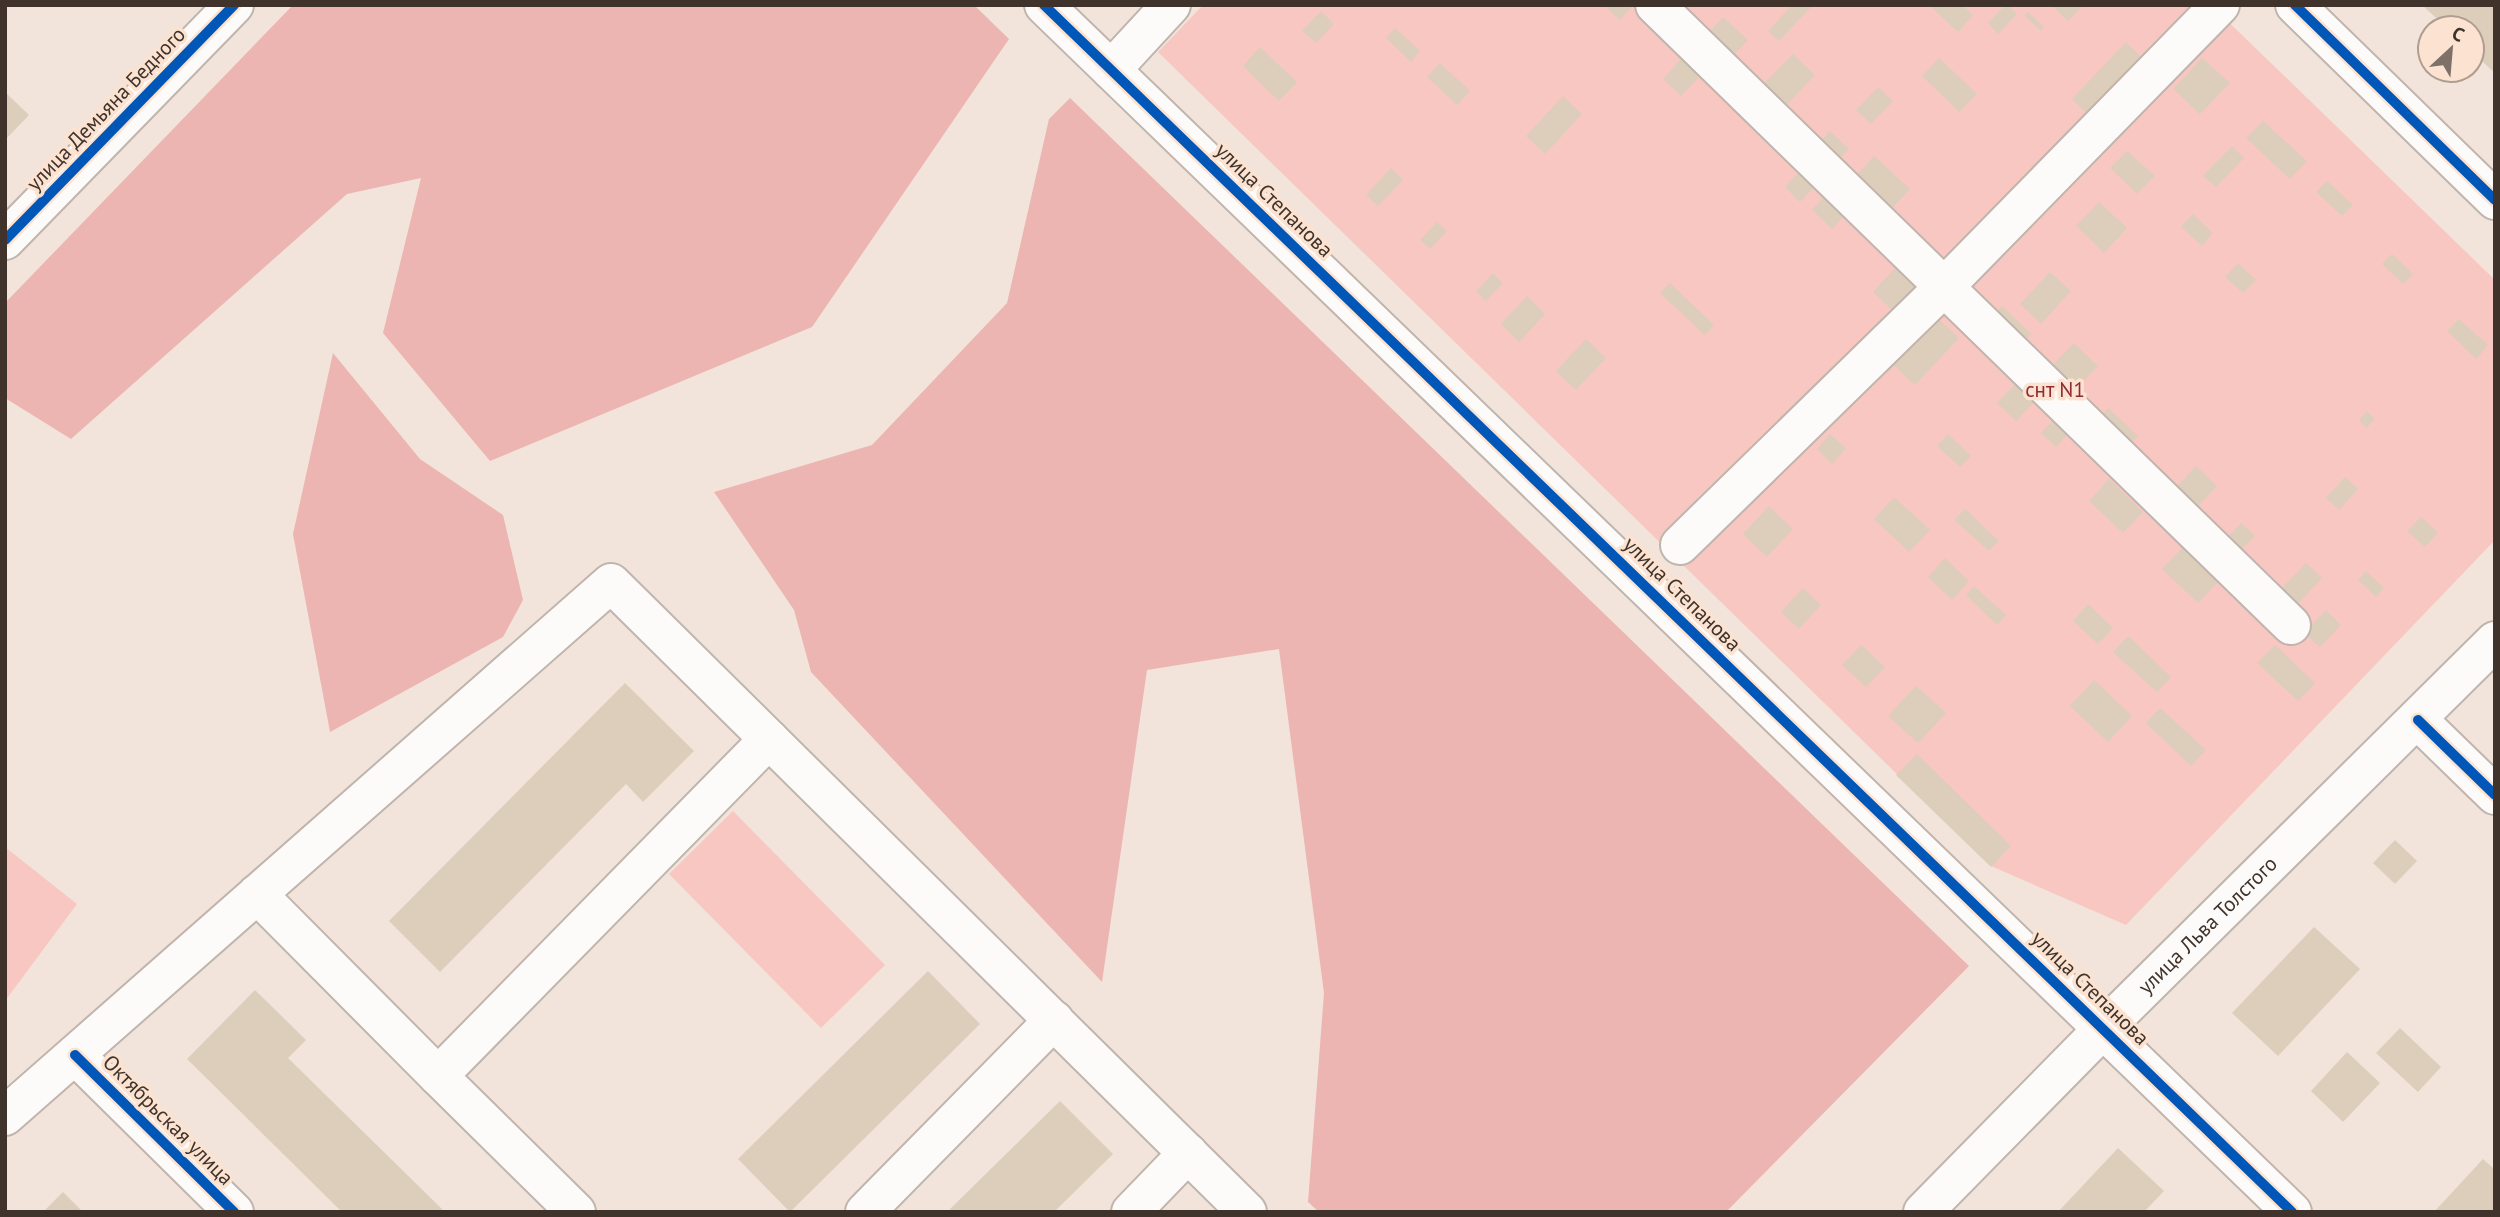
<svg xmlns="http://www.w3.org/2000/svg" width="2500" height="1217" viewBox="0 0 2500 1217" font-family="'PT Sans',sans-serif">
  <rect width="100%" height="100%" fill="#f2e4db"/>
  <!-- green -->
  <path fill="#f8c7c2" d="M 1203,5 L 2211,5 L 2495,280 L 2495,540 L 2126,925 L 1991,866 L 1158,52 Z
    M 733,811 L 885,965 L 821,1028 L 669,874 Z
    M 5,847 L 77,904 L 5,1001 Z"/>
  <!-- forest -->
  <path fill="#ecb5b1" d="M 293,5 L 974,5 L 1009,39 L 812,327 L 490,461 L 383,333 L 421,178 L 347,194 L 71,439 L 5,398 L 5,303 Z
    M 1070,98 L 1969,966 L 1726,1212 L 1319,1212 L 1308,1202 L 1324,993 L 1279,649 L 1147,670 L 1102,982 L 811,672 L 794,610 L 714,492 L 872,445 L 1007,303 L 1049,119 Z
    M 333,353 L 420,459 L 503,515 L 523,600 L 503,637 L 330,732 L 293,534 Z"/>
  <!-- building -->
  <path fill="#ddcdbb" d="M 1604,5 L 1633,5 L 1620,20 Z
    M 1792,5 L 1813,5 L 1779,41 L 1768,31 Z
    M 1929,5 L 1962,5 L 1973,15 L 1958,32 Z
    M 2005,5 L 2008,5 L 2017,14 L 1998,34 L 1988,23 Z
    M 2051,5 L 2083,5 L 2068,21 Z
    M 2422,5 L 2495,5 L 2495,73 L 2472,52 L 2472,28 L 2447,28 Z
    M 1321,11 L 1334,24 L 1316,43 L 1302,31 Z
    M 2028,12 L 2044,27 L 2041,31 L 2024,15 Z
    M 1723,17 L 1748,40 L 1727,62 L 1703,39 Z
    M 1395,28 L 1420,51 L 1411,62 L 1386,38 Z
    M 2126,42 L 2141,57 L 2088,114 L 2072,99 Z
    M 1260,47 L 1297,82 L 1279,101 L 1243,66 Z
    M 1793,54 L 1815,75 L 1780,112 L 1757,91 Z
    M 1682,58 L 1701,75 L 1681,96 L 1663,79 Z
    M 1939,58 L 1977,94 L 1959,112 L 1922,76 Z
    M 2202,58 L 2230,83 L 2200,114 L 2173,89 Z
    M 1440,63 L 1470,91 L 1457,105 L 1427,77 Z
    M 1878,87 L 1893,101 L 1871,124 L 1856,110 Z
    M 5,92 L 29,115 L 5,140 Z
    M 1563,96 L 1582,114 L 1545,154 L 1526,136 Z
    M 2263,121 L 2307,161 L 2290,179 L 2246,138 Z
    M 1830,131 L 1849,149 L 1834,164 L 1815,147 Z
    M 2232,146 L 2244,158 L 2216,187 L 2203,176 Z
    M 2127,151 L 2155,176 L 2137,194 L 2110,168 Z
    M 1874,156 L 1910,189 L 1886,215 L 1851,181 Z
    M 1391,168 L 1403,180 L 1378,206 L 1366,195 Z
    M 1800,171 L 1815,186 L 1800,202 L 1785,187 Z
    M 2327,181 L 2353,205 L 2342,216 L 2316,192 Z
    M 1824,196 L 1845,215 L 1832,229 L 1812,210 Z
    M 2099,202 L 2127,228 L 2104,253 L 2076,226 Z
    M 2193,214 L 2213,233 L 2202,246 L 2181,227 Z
    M 1437,222 L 1447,231 L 1430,249 L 1420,240 Z
    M 2392,254 L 2413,274 L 2403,284 L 2382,264 Z
    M 2238,263 L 2256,280 L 2243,293 L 2225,277 Z
    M 1895,268 L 1921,293 L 1899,316 L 1873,292 Z
    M 2050,272 L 2071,291 L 2041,324 L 2020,304 Z
    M 1493,273 L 1503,283 L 1486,301 L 1476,291 Z
    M 1670,283 L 1714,325 L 1705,335 L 1660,293 Z
    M 1527,296 L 1545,314 L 1519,342 L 1501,324 Z
    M 2002,306 L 2031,334 L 2020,346 L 1991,319 Z
    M 1931,312 L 1959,338 L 1915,385 L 1887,359 Z
    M 2459,319 L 2488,345 L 2476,359 L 2447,331 Z
    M 1586,339 L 1606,358 L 1576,390 L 1556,371 Z
    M 2074,343 L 2098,366 L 2072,393 L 2048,370 Z
    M 2018,381 L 2036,400 L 2016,421 L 1997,403 Z
    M 2108,408 L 2138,436 L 2126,449 L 2097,420 Z
    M 2367,411 L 2375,419 L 2366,428 L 2359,420 Z
    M 2055,418 L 2070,432 L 2056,447 L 2041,433 Z
    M 1830,434 L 1846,448 L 1832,464 L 1817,449 Z
    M 1948,434 L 1971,456 L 1960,467 L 1937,446 Z
    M 2196,466 L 2217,486 L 2188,517 L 2167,497 Z
    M 2345,477 L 2358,489 L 2339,510 L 2326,498 Z
    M 2109,479 L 2143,512 L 2123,533 L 2089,501 Z
    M 1894,497 L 1930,530 L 1909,552 L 1874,519 Z
    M 1769,506 L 1793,529 L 1767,557 L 1743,534 Z
    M 1965,509 L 1999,541 L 1989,551 L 1954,520 Z
    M 2421,517 L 2438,533 L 2425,547 L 2407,531 Z
    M 2241,523 L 2255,536 L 2240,551 L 2227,538 Z
    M 2185,545 L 2221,579 L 2198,603 L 2162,569 Z
    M 1945,558 L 1969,581 L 1952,600 L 1928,577 Z
    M 2306,563 L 2322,578 L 2291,611 L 2275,595 Z
    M 2366,571 L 2384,588 L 2376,597 L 2358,580 Z
    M 1974,586 L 2006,615 L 1997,625 L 1966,595 Z
    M 1803,588 L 1821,605 L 1799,629 L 1781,612 Z
    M 2088,604 L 2113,628 L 2098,644 L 2073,621 Z
    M 2326,610 L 2341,625 L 2320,647 L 2304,633 Z
    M 2128,636 L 2171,677 L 2157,692 L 2113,652 Z
    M 1861,645 L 1885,667 L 1866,687 L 1842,665 Z
    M 2275,645 L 2315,683 L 2298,701 L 2257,663 Z
    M 2094,680 L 2132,716 L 2108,742 L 2070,706 Z
    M 625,683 L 694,751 L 643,802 L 626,784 L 440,972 L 389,921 Z
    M 1916,686 L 1946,713 L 1918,743 L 1888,716 Z
    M 2160,708 L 2206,750 L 2191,766 L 2146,723 Z
    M 1917,754 L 2011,846 L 1991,867 L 1896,775 Z
    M 2395,840 L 2417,861 L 2395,884 L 2373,863 Z
    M 2314,927 L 2360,969 L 2278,1056 L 2232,1013 Z
    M 928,971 L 980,1024 L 790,1212 L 738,1159 Z
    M 255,990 L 306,1040 L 288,1058 L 445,1212 L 342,1212 L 187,1059 Z
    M 2400,1028 L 2441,1067 L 2418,1092 L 2376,1053 Z
    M 2347,1052 L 2380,1083 L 2343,1122 L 2311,1091 Z
    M 1060,1101 L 1113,1154 L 1054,1212 L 947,1212 Z
    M 2118,1148 L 2164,1191 L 2144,1212 L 2058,1212 Z
    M 2483,1159 L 2495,1170 L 2495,1212 L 2434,1212 Z
    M 63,1192 L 83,1212 L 43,1212 Z"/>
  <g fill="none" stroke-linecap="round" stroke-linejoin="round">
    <defs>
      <g id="minor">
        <path d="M 1044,5 L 2292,1212"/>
        <path d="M 1655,5 L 2291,625"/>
        <path d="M 2295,5 L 2495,200"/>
        <path d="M 1111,70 L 1171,5"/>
        <path d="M 5,240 L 234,5"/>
        <path d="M 1680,545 L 1944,287 L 2220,5"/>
        <path d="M 2418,720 L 2495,795"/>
        <path d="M 257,894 L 438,1076"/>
        <path d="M 75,1055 L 234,1212"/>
        <path d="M 5,1116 L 611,583 L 1247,1212"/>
        <path d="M 576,1212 L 438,1076 L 769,739"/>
        <path d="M 865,1212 L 1054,1020"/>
        <path d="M 1131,1212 L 1188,1153"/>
        <path id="s1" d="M 1923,1212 L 2104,1028 L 2495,641"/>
      </g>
    </defs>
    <!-- minor casing -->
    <use href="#minor" stroke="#c0b5ad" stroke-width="42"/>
    <!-- minor -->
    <use href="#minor" stroke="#fdfbfa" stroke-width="38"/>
    <defs>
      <path id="cycleway" d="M 1044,5 L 2292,1212
        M 2295,5 L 2495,200
        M 5,240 L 234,5
        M 2418,720 L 2495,795
        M 75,1055 L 234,1212"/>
    </defs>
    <!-- cycleway casing -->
    <use href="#cycleway" stroke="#fce3d1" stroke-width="15"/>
    <!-- cycleway -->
    <use href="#cycleway" stroke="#0057b8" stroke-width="10"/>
  </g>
  <g text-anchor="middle" stroke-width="7" stroke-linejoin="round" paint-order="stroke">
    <!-- street labels -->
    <g font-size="21" fill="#3f332b" stroke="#fce3d1">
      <text transform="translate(106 109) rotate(-46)" y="7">улица Демьяна Бедного</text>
      <text transform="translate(1274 200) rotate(44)" y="7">улица Степанова</text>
      <text transform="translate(1682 594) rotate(44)" y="7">улица Степанова</text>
      <text dy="7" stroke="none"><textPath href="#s1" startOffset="404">улица Льва Толстого</textPath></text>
      <text transform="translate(2090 988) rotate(44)" y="7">улица Степанова</text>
      <text transform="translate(168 1120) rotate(45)" y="7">Октябрьская улица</text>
    </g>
    <!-- park labels -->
    <g font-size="21" fill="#912a32" stroke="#fce3d1">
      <text x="2055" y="397">снт N1</text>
    </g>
  </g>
  <!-- border -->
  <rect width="2500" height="1217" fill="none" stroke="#3f332b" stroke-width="14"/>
  <!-- north arrow -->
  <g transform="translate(2451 49) rotate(26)"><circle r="33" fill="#fce3d1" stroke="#b09d8f" stroke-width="2"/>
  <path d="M0-5L12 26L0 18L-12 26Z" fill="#7e7169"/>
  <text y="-10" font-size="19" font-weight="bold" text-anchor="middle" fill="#3f332b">С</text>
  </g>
</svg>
